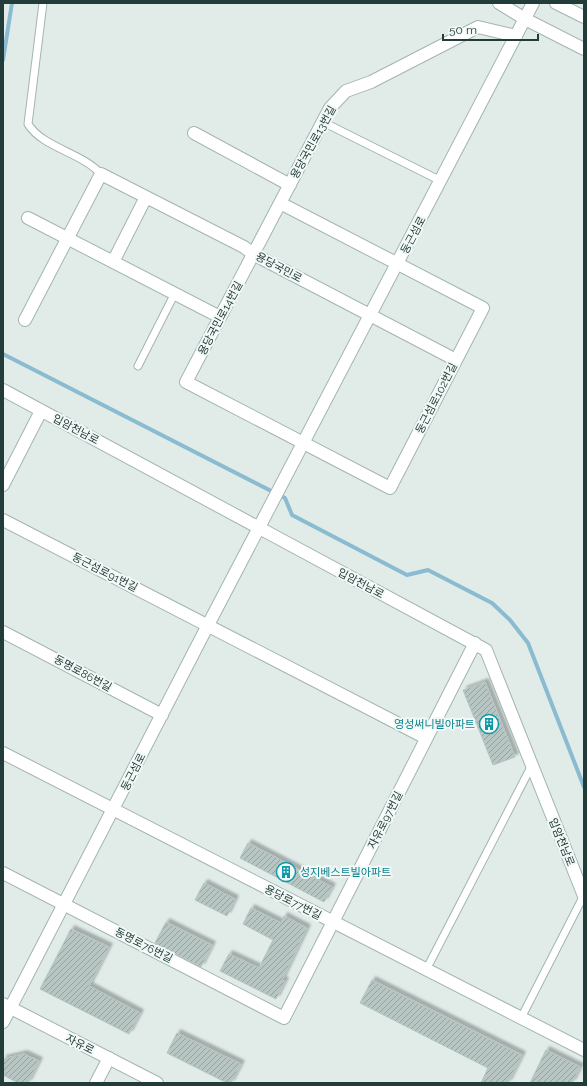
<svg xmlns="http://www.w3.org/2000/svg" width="587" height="1086" viewBox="0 0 587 1086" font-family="Raleway,'Noto Sans KR',sans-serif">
  <defs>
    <pattern id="building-hatch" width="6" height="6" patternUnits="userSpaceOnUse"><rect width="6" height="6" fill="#b7c6c2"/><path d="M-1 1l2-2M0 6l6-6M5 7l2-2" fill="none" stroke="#94a29f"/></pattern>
    <filter id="shadow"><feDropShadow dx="3.5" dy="-3.5" stdDeviation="1" flood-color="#0004"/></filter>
  </defs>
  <rect width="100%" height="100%" fill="#e1ece9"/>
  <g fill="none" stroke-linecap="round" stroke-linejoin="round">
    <!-- stream -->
    <path stroke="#8abbd0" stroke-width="4" d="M 3,60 L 12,3
      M 3,354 L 285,498 L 292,515 L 407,575 L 428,570 L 492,603 L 510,620 L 528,643 L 584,787"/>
  </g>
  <!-- building -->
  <path fill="url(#building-hatch)" stroke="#b4c5c1" filter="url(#shadow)" d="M 485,682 L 515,757 L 493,765 L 463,690 Z
    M 248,843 L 332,887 L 324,902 L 240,858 Z
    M 204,883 L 235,899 L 227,916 L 195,900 Z
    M 251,908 L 281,923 L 284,916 L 307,928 L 282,980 L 285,981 L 276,999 L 220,971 L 229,954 L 259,968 L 273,940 L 243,924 Z
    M 166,922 L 212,945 L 201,967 L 155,943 Z
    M 71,929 L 109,947 L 89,986 L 140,1013 L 129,1034 L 40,989 Z
    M 372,980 L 522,1055 L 508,1083 L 481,1083 L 488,1068 L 360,1003 Z
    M 177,1033 L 241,1064 L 231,1083 L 227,1083 L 167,1053 Z
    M 546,1050 L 580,1067 L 572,1083 L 530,1083 Z
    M 24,1054 L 39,1061 L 28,1083 L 18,1083 L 3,1075 L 3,1059 Z"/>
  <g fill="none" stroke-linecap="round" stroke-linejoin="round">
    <defs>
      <path id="service" d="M 43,3 L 28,124 C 43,148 81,152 101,174
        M 323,122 L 441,181
        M 138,366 L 175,293
        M 426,970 L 532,765
        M 521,1018 L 584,895"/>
      <path id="minor" d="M 194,133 L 290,185
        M 280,203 L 483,308 L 390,488 L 186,382 L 330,108 L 346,91 L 371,82 L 478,27 L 516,36
        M 28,218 L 220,317
        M 113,262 L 146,197
        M 25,320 L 101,174 L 244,247 L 253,254 L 456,360
        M 3,390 L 486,650 L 584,896
        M 3,485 L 41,411
        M 3,520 L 426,738
        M 3,632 L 162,715
        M 3,753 L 584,1050
        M 3,873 L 284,1018 L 475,643
        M 96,1083 L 109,1058"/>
      <path id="tertiary" d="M 499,3 L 525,19 L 584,49
        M 556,3 L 584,17
        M 3,1004 L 157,1083
        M 3,1022 L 208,625 L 533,3"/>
    </defs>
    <!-- service casing -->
    <use href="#service" stroke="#a4b4b1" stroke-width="9"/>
    <!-- minor casing -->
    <use href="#minor" stroke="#a4b4b1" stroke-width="14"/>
    <!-- tertiary casing -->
    <use href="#tertiary" stroke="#a4b4b1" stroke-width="14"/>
    <!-- service -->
    <use href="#service" stroke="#fff" stroke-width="7"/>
    <!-- minor -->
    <use href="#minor" stroke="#fff" stroke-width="12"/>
    <!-- tertiary -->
    <use href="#tertiary" stroke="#fff" stroke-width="12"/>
  </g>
  <!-- icons -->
  <defs>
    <symbol id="building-ring" viewBox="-11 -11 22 22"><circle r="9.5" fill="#f2f8f6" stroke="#0f9aa8" stroke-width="1.5"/><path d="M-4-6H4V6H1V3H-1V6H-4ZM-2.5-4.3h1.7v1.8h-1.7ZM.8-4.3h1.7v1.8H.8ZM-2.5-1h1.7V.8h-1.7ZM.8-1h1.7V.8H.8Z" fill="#0f9aa8"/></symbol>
  </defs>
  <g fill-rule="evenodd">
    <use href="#building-ring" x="478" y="713" width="22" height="22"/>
    <use href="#building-ring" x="275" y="861" width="22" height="22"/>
  </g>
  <g text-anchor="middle" stroke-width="4" stroke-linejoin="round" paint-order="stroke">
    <!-- street labels -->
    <g font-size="11" fill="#223c39" stroke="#f2f8f6">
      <text transform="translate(313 142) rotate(-61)" y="4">용당국민로13번길</text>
      <text transform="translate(413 235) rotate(-62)" y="4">둥근섬로</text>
      <text transform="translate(279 267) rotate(28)" y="4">용당국민로</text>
      <text transform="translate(220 318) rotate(-62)" y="4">용당국민로14번길</text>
      <text transform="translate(436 398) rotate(-63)" y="4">둥근섬로102번길</text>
      <text transform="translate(76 429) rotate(28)" y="4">입암천남로</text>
      <text transform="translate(105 572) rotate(27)" y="4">둥근섬로91번길</text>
      <text transform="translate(361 583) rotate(28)" y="4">입암천남로</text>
      <text transform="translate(83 673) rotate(28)" y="4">동명로86번길</text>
      <text transform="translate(133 772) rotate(-63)" y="4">둥근섬로</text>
      <text transform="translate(385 820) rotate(-63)" y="4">자유로97번길</text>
      <text transform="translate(562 842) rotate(68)" y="4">입암천남로</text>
      <text transform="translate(293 902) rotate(27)" y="4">용당로77번길</text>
      <text transform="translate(144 945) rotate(27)" y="4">동명로76번길</text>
      <text transform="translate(80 1044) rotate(27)" y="4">자유로</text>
    </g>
    <!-- culture labels -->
    <g font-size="11" fill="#0d838f" stroke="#f2f8f6" text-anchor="end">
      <text x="475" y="728">영성써니빌아파트</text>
      <text x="300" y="876" text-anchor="start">성지베스트빌아파트</text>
    </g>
  </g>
  <!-- border -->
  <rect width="587" height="1086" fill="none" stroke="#223c39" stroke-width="8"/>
  <!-- scale -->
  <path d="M443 34v6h95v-6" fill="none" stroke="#223c39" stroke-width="2"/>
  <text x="449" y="34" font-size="12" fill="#223c39" stroke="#f2f8f6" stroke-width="3" paint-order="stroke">50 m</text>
</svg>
